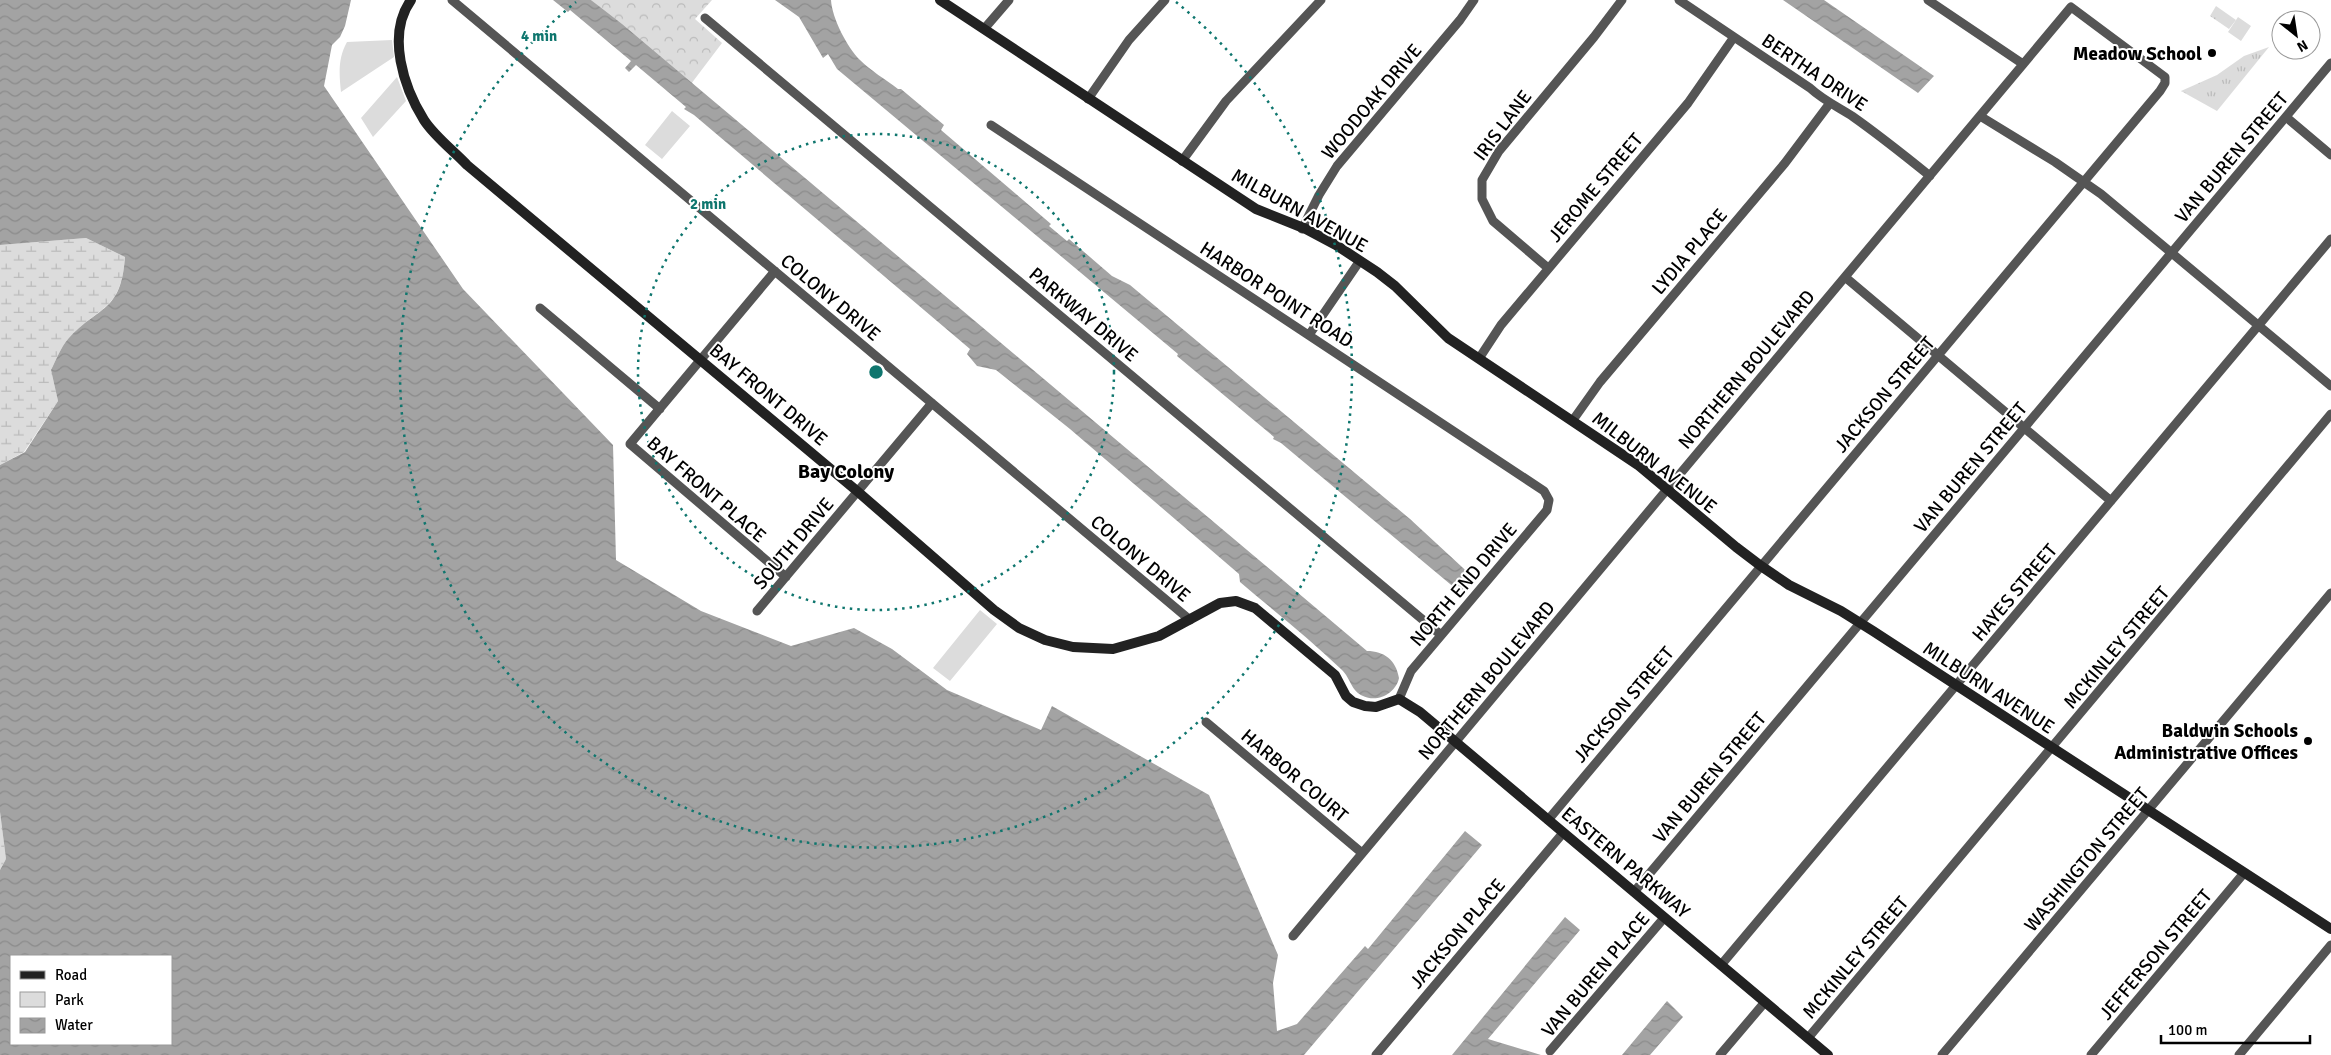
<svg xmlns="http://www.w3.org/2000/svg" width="2331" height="1055" viewBox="0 0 2331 1055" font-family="Signika,sans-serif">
  <defs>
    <pattern id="forest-crowns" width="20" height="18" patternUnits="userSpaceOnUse" patternTransform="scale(1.25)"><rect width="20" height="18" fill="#dcdcdc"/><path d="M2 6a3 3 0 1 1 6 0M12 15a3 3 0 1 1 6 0" fill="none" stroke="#bbb"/></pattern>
    <pattern id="wetland-marsh" width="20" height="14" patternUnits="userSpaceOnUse" patternTransform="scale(1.25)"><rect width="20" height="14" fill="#dcdcdc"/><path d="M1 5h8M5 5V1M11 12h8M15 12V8" fill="none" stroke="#bbb"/></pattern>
    <pattern id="park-tufts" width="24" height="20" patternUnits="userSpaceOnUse" patternTransform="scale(1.25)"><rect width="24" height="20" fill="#dcdcdc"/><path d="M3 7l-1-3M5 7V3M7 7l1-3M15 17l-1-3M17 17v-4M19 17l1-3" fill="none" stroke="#bbb"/></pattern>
    <pattern id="water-waves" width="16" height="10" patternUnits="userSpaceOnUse" patternTransform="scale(1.25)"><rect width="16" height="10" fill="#a3a3a3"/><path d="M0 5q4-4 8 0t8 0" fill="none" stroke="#8b8b8b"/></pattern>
  </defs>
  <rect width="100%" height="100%" fill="#fff"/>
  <!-- green -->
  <path fill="#dcdcdc" d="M 2238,17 L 2251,26 L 2241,41 L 2228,32 Z
    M 392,40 L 394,57 L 341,92 C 339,73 338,58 347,42 Z
    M 397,77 L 406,101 L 373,137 L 361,118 Z
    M 672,111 L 690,126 L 662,159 L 645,145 Z
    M 980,610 L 997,624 L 950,681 L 933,668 Z"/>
  <!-- forest -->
  <path fill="url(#forest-crowns)" d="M 591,0 L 712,0 L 695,19 L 722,43 L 691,84 Z"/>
  <!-- wetland -->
  <path fill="url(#wetland-marsh)" d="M 86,238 L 125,257 C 121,312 99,305 68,339 C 61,347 56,360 51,370 L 58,401 L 24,452 L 0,465 L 0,245 Z
    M 0,812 L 6,859 L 0,870 Z"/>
  <!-- park -->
  <path fill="url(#park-tufts)" d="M 2216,6 L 2236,20 L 2229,29 L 2210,16 Z
    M 2269,47 L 2217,111 L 2181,91 L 2217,75 L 2244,56 Z"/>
  <!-- water -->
  <path fill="url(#water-waves)" fill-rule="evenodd" d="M 0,0 L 351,0 L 345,26 L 340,37 L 332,45 L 324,86 L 463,289 L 613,445 L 616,560 L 701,611 L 791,646 L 854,628 L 892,649 L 947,690 L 1041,730 L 1052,706 L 1209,795 L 1278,955 L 1273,983 L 1277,1031 L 1297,1024 L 1365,946 L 1368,949 L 1465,831 L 1482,845 L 1304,1055 L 0,1055 L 0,870 L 6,859 L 0,812 L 0,465 L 25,452 L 58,401 L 51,370 C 56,360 61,347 68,339 C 99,305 121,313 125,257 L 86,238 L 0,245 ZM 11,956 L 171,956 L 171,1044 L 11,1044 Z
    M 553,0 L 591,0 L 622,24 L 1367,651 C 1384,651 1396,660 1399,678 C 1396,693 1378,703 1363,696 C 1351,691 1351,679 1342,670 C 1310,639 1274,611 1240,582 L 1239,574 L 1070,429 L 996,370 L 977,366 L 967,354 L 970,349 L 694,115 L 684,109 L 686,107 L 636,65 L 629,72 L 625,68 L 631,61 L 570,10 L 568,12 Z
    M 775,0 L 831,0 C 832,18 847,47 860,60 C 871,71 885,79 898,89 L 901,89 L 944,125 L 941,130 L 1051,224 L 1049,226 L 1067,241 L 1069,239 L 1112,276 L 1130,285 L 1410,519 L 1475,579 L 1462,594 L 1281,443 L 1273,439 L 1274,437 L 1177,356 L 1178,354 L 837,69 L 828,54 L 823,58 L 799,17 Z
    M 1783,0 L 1824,0 L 1934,76 L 1918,93 Z
    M 1565,917 L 1580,930 L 1488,1039 L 1541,1055 L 1452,1055 Z
    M 1667,1001 L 1683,1017 L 1650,1055 L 1622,1055 Z"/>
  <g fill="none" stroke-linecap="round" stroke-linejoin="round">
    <!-- street -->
    <path stroke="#555" stroke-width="9" d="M 452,0 L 1190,620
      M 1679,0 L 1810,88 C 1823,100 1838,107 1852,116 C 1879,135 1904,155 1930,176
      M 1928,0 L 2023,64
      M 705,18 L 1441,635
      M 984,29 L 1009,0
      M 1088,99 L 1129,40 L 1165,0
      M 1980,116 L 2055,162 L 2101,194 L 2331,386
      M 2286,117 L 2331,155
      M 991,125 L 1544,491 L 1549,500 L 1547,510 L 1411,671 L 1399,699
      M 1182,161 L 1226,101 L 1321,0
      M 1302,229 L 1319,195 L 1337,166 L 1460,20 L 1474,0
      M 1548,268 L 1493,221 L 1482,199 L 1482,180 L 1499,151 L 1594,37 L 1622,0
      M 775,271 L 630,444 L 786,577
      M 1845,277 L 2111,501
      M 540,308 L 660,409
      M 1309,335 L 1359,262
      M 1480,357 L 1501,325 L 1688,103 L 1734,37
      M 1573,420 L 1600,382 L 1785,163 L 1830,103
      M 757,611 L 932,403
      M 1206,722 L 1362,853
      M 1634,892 L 2331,63
      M 1293,936 L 2071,7 L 2165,77 L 2165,83 L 2160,91 L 1548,820
      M 1721,965 L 2331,239
      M 1808,1038 L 2331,414
      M 1550,1051 L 1664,918
      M 1376,1055 L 1563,833
      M 1720,1055 L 1765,1002
      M 1942,1055 L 2331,593
      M 2091,1055 L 2244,873
      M 2239,1055 L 2331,945"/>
    <!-- secondary -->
    <path stroke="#222" stroke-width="10" d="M 411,0 C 386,35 404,88 424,120 C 435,137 454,151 467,165 L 857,491 L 994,610 L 1019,628 L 1045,640 L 1073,647 L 1113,649 L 1159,636 L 1220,603 L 1236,601 L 1255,608 L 1335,675 L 1346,696 L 1353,702 L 1365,706 L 1376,707 L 1399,699 L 1420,712 L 1828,1055
      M 940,0 L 1256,209 L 1306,229 L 1336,245 L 1377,272 L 1395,286 L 1448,338 L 1638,465 L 1736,547 L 1761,566 L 1789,585 L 1841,611 L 1873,631 L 2331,929"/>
  </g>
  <!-- distance rings -->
  <g fill="none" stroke="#0f766e" stroke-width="2.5" stroke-dasharray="2.5 5">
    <circle cx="876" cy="372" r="238"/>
    <path d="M1176 2A476 476 0 1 1 576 2"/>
  </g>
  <!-- markers -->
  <g fill="#000" stroke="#fff" stroke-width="2">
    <circle cx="2212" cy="53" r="5"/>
    <circle cx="2308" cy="741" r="5"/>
  </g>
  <g text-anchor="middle" stroke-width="4" stroke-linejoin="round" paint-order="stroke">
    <!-- poi labels -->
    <g font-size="19" font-weight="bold" fill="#000" stroke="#fff" text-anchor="end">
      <text x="2202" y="60">Meadow School</text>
      <text x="2298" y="737">Baldwin Schools<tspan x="2298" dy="22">Administrative Offices</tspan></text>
    </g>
    <!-- street labels -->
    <g font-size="19" fill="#000" stroke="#fff">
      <text transform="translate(1815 72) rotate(34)" y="7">BERTHA DRIVE</text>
      <text transform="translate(1371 101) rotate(-50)" y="7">WOODOAK DRIVE</text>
      <text transform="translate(1502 125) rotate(-53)" y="7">IRIS LANE</text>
      <text transform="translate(2231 157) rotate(-50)" y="7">VAN BUREN STREET</text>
      <text transform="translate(1595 187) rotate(-50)" y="7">JEROME STREET</text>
      <text transform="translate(1300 210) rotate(29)" y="7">MILBURN AVENUE</text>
      <text transform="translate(1689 251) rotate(-50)" y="7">LYDIA PLACE</text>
      <text transform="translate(1277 294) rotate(33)" y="7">HARBOR POINT ROAD</text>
      <text transform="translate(831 297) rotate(40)" y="7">COLONY DRIVE</text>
      <text transform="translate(1084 314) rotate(40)" y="7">PARKWAY DRIVE</text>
      <text transform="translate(1746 369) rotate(-50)" y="7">NORTHERN BOULEVARD</text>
      <text transform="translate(769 394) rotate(40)" y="7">BAY FRONT DRIVE</text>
      <text transform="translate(1884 394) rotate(-50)" y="7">JACKSON STREET</text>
      <text transform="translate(1655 462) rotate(38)" y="7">MILBURN AVENUE</text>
      <text transform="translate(1970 467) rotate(-50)" y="7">VAN BUREN STREET</text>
      <text transform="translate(707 489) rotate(41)" y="7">BAY FRONT PLACE</text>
      <text transform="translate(793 543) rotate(-50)" y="7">SOUTH DRIVE</text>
      <text transform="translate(1141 558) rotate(40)" y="7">COLONY DRIVE</text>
      <text transform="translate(1463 584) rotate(-50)" y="7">NORTH END DRIVE</text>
      <text transform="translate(2014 592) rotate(-50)" y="7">HAYES STREET</text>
      <text transform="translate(2116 647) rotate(-50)" y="7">MCKINLEY STREET</text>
      <text transform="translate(1486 680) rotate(-50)" y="7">NORTHERN BOULEVARD</text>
      <text transform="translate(1989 687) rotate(33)" y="7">MILBURN AVENUE</text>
      <text transform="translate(1623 704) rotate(-50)" y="7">JACKSON STREET</text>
      <text transform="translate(1295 775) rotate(40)" y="7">HARBOR COURT</text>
      <text transform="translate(1709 777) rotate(-50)" y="7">VAN BUREN STREET</text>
      <text transform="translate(2086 859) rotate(-50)" y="7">WASHINGTON STREET</text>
      <text transform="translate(1626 862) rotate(40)" y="7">EASTERN PARKWAY</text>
      <text transform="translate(1457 933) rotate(-50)" y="7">JACKSON PLACE</text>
      <text transform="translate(2155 954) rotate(-50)" y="7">JEFFERSON STREET</text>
      <text transform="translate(1855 957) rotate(-50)" y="7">MCKINLEY STREET</text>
      <text transform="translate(1595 974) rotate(-50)" y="7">VAN BUREN PLACE</text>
    </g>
    <!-- neighbourhood labels -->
    <g font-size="20" font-weight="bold" fill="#000" stroke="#fff">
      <text x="846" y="478">Bay Colony</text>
    </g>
  </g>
  <circle cx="876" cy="372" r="8" fill="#0f766e" stroke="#fff" stroke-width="2.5"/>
  <g font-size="15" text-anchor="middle" font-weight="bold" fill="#0f766e" stroke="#fff" stroke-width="4" stroke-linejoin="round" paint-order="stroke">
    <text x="539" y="41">4 min</text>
    <text x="708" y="209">2 min</text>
  </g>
  <!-- legend -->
  <rect x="10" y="955" width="162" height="90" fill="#ffffff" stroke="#999999"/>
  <rect x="20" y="971" width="25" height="8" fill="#222222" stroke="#999999"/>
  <text x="55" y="980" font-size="15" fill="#000000">Road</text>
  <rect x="20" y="992" width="25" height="15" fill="#dcdcdc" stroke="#999999"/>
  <text x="55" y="1005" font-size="15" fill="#000000">Park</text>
  <rect x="20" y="1018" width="25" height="15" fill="url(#water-waves)" stroke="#999999"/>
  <text x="55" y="1030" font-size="15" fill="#000000">Water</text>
  <!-- north arrow -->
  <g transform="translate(2296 35) rotate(150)"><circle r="24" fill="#ffffff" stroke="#999999"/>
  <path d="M0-4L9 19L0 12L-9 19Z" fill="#000000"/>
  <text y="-8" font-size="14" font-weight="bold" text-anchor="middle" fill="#000000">N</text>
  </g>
  <!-- scale -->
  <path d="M2161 1035v8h149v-8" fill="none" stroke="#000000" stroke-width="2.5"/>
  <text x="2168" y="1035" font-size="15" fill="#000000" stroke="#ffffff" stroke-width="4" paint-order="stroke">100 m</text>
</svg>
